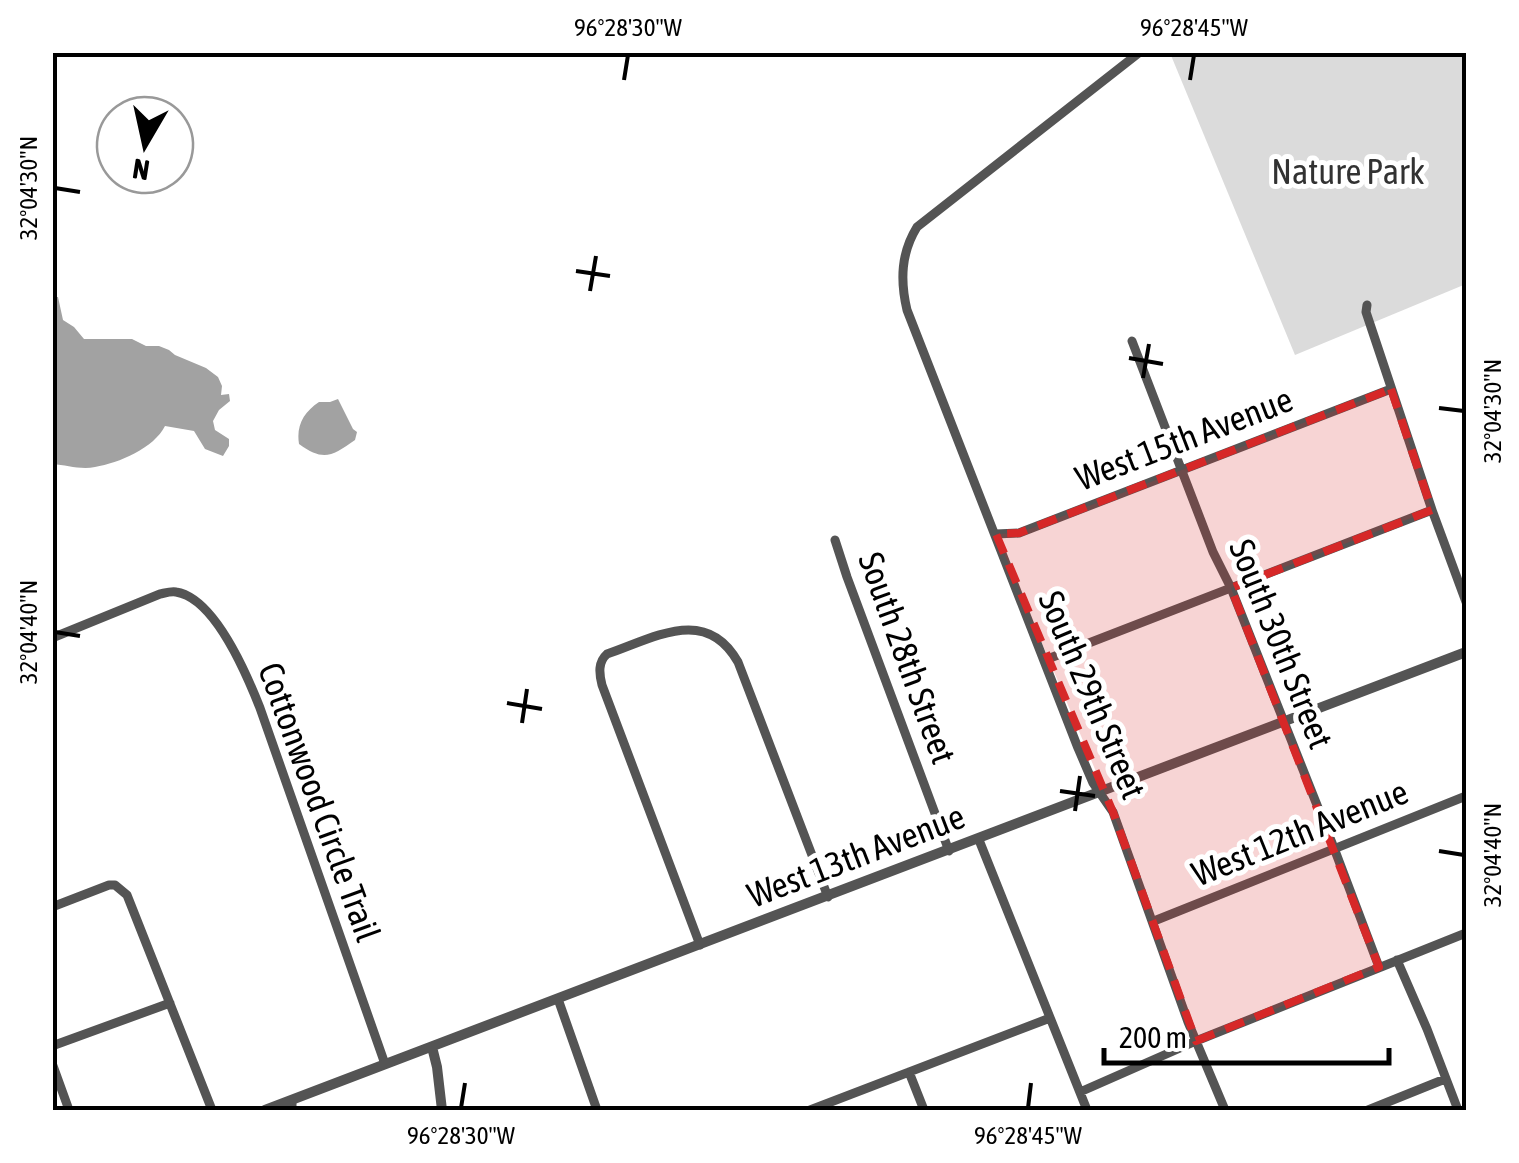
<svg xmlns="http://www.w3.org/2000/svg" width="1519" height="1163" viewBox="0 0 1519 1163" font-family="'Asap Condensed',sans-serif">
  <rect width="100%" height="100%" fill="#fff"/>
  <!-- green -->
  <path fill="#dbdbdb" d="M 1170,53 L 1466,53 L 1466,284 L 1295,355 Z"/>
  <!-- water -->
  <path fill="#a2a2a2" d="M 53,297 L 58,297 L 63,320 L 74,327 L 84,339 L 132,339 L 146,346 L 159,346 L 169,350 L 175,355 L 206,368 L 218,377 L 222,386 L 221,395 L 229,394 L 230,401 L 219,410 L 213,421 L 215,430 L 229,439 L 229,446 L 223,456 L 205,449 L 194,431 L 165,426 C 154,448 119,463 95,467 C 81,470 66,465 53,464 Z
    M 338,399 L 353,429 L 357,432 L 355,440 C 332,456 324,462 299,444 C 296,425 304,412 319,402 L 330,402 Z"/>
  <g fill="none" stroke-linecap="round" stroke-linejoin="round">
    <!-- minor -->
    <path stroke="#545454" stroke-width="9" d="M 1140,52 L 917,227 C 901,253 900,280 907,310 L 1078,748 L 1093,783 L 1113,812 L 1188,1022 L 1225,1110
      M 1367,305 L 1366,312 L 1432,510 L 1466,602
      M 1132,341 L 1213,552 L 1231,588 L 1334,848 L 1379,967
      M 996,534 L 1019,533 L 1391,389
      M 835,540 L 847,577 L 949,851
      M 52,638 L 160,594 C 165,593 171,591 176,592 C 215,598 247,675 260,708 L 385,1064
      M 1045,660 L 1432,510
      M 979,840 L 1087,1110
      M 52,907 L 109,885 L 115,885 L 127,895 L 212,1110
      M 1154,921 L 1466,796
      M 700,945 L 602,685 C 599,673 598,662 607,654 C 654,638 706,605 738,662 L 828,897
      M 1397,960 L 1427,1029 L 1458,1110
      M 558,999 L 597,1110
      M 52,1046 L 170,1003
      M 52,1063 L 69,1110
      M 909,1072 L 924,1110
      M 1080,1092 L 1196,1041 L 1466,933
      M 292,1110 L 292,1100
      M 810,1110 L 1050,1018
      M 1368,1110 L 1445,1079"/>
    <!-- tertiary -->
    <path stroke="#545454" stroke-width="10" d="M 432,1047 L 437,1067 L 442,1110
      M 265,1110 L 1466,652"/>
  </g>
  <!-- marked area -->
  <path fill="#d62828" fill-opacity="0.2" stroke="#d62828" stroke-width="8" stroke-dasharray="20 12" stroke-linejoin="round" d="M 1391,389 L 1432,510 L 1231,588 L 1379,967 L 1196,1041 L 1113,812 L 996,534 L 1019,533 Z"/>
  <!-- ticks -->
  <path fill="none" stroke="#000" stroke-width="4" d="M 624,80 L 628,55M 1190,80 L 1194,55M 55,188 L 80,192M 576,271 L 610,276M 590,291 L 596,256M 1129,358 L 1163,364M 1143,378 L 1149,344M 1439,408 L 1464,411M 55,632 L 80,636M 507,703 L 542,709M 522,723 L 527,689M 1060,791 L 1095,796M 1075,811 L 1080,776M 1439,851 L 1464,855M 461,1108 L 465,1083M 1028,1108 L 1031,1083"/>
  <g text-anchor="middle" stroke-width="10" stroke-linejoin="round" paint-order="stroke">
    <!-- park labels -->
    <g font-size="35" fill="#323232" stroke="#fff">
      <text x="1348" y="184">Nature Park</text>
    </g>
    <!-- street labels -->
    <g font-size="35" fill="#000" stroke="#fff">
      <text transform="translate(1184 439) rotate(-21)" y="12">West 15th Avenue</text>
      <text transform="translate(1281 644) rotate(68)" y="12">South 30th Street</text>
      <text transform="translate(907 658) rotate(70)" y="12">South 28th Street</text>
      <text transform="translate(1092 695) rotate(67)" y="12">South 29th Street</text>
      <text transform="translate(319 802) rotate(70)" y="12">Cottonwood Circle Trail</text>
      <text transform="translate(1300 833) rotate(-22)" y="12">West 12th Avenue</text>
      <text transform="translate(856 856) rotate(-21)" y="12">West 13th Avenue</text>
    </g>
  </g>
  <!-- border -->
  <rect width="1519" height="1163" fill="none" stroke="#ffffff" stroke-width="110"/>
  <!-- north arrow -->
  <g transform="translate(145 145) rotate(189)"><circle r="48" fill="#ffffff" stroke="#999999" stroke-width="2.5"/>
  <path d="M0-8L18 38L0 25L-18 38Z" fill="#000000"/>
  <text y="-15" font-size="28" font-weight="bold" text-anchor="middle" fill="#000000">N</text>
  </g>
  <!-- scale -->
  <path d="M1104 1048v15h285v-15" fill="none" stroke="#000000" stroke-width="5"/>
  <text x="1119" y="1048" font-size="30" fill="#000000" stroke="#ffffff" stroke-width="8" paint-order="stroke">200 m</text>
  <rect x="55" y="55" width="1409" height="1053" fill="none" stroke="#000" stroke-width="4"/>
  <g font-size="25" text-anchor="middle" fill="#000">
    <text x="628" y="36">96°28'30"W</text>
    <text x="1194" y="36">96°28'45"W</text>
    <text transform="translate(28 188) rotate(-90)" y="9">32°04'30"N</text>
    <text transform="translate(1492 411) rotate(-90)" y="9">32°04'30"N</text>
    <text transform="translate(28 632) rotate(-90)" y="9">32°04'40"N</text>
    <text transform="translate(1492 855) rotate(-90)" y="9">32°04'40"N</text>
    <text x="461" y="1144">96°28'30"W</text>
    <text x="1028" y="1144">96°28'45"W</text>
  </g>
</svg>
